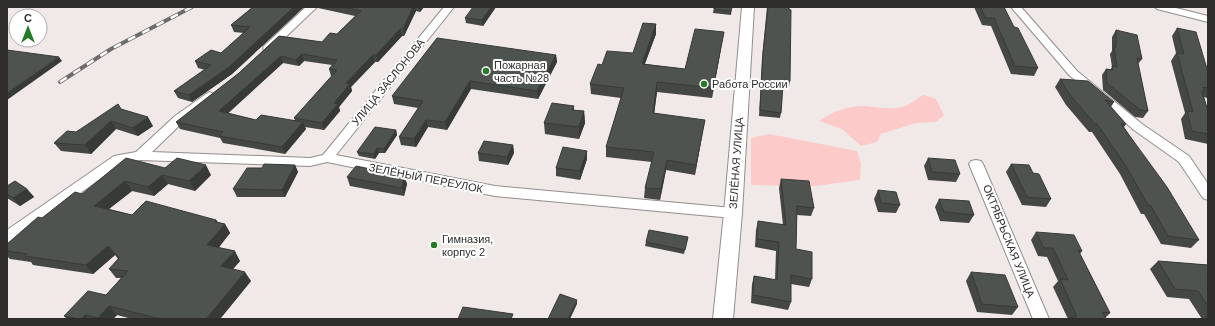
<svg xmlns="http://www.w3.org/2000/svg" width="1215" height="326" viewBox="0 0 1215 326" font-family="Arial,sans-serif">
  <rect width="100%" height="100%" fill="#f0e9e8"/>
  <!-- green -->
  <path fill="#fdcaca" d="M 924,95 L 936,99 L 944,115 L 936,122 L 916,123 L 881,134 L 877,142 L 861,146 L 842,129 L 819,121 C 834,111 847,106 865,106 C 878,107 889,110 902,107 C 910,105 917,98 924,95 Z
    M 769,134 L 857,151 L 861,164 L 860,180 L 815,186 L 751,185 L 751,138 Z"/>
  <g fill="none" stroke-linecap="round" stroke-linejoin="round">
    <defs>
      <path id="minor" d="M 306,7 L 317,7 L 272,50 L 264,50 L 263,48 L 264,46 Z
        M 444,7 L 454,7 L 336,155 L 495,186 L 733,208 L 738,209 L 740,213 L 738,217 L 733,218 L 495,196 L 327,162 L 310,166 L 140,160 L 122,163 L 12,242 L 7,244 L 7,230 L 114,156 L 136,152 L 175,116 L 206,94 L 210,92 L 216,96 L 183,122 L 152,152 L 310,158 L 323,155 Z
        M 1011,7 L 1021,7 L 1077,71 L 1142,124 L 1189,156 L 1208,184 L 1208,200 L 1203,198 L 1179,162 L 1134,130 L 1069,75 Z
        M 1155,7 L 1172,7 L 1208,16 L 1208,22 L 1157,9 Z
        M 976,160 L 981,161 L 983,164 L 1049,319 L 1033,319 L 969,164 L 971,161 Z"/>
      <path id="tertiary" d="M 742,7 L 754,7 L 742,213 L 733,319 L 713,319 L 724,213 Z"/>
    </defs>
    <!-- minor casing -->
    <use href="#minor" stroke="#948d8d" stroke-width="2"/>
    <!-- tertiary casing -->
    <use href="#tertiary" stroke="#948d8d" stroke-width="2"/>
    <!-- minor -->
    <use href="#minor" fill="#fff" fill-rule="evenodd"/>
    <!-- tertiary -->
    <use href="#tertiary" fill="#fff" fill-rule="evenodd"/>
    <defs>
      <path id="rail" d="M 60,82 L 111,49 L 192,7"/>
    </defs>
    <!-- rail casing -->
    <use href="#rail" stroke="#6f6b6b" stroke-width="4"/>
    <!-- rail -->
    <use href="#rail" stroke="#fff" stroke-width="2.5" stroke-dasharray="8" stroke-linecap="butt"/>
  </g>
  <!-- wall -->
  <path fill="#444744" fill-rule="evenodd" d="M 253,7 L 304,7 L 232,74 L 192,102 L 178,98 L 174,91 L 205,70 L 198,68 L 195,61 L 221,53 L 244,33 L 234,32 L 231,25 Z
    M 318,7 L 424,7 L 420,12 L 416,11 L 404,36 L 402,36 L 378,62 L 375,62 L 351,87 L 352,91 L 339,107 L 340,111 L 324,130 L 305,127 L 306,129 L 285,154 L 223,143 L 220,138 L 180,129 L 176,122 L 239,73 L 279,36 L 322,42 L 337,34 L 355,16 L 318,8 ZM 304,61 L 332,65 L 329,69 L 331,76 L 332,76 L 294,118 L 295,120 L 256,120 L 228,113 L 283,63 L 299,66 Z
    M 496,7 L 483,26 L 466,23 L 465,18 Z
    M 714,7 L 732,7 L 731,15 L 713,13 Z
    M 767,7 L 789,7 L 790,81 L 789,86 L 784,86 L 783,90 L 782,90 L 781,113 L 780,118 L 759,116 L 762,58 Z
    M 974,7 L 1004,7 L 1014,27 L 1038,68 L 1034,76 L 1011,74 L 991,26 L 982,25 Z
    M 656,24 L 656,34 L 645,64 L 685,69 L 724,32 L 712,98 L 657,92 L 654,113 L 703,130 L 695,175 L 666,170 L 660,200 L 644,198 L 645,188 L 652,162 L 606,157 L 606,147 L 621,98 L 591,94 L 590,84 L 602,65 L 633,53 Z
    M 1177,28 L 1208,72 L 1208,97 L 1207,98 L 1204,97 L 1208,111 L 1208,144 L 1185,139 L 1181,119 L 1185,113 L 1171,61 L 1176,53 L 1172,36 Z
    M 1116,30 L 1142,59 L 1138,64 L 1148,111 L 1143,118 L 1135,117 L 1103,90 L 1102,75 L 1106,69 L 1110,70 L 1112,67 L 1110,54 L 1112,51 L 1112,37 Z
    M 556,55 L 557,62 L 538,99 L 471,89 L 447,130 L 428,127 L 416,147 L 401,145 L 399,137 L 418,108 L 394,104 L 392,96 Z
    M 1060,79 L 1114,102 L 1111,107 L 1126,124 L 1124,127 L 1199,240 L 1191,248 L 1161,244 L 1144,214 L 1141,214 L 1120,174 L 1092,132 L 1089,132 L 1066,105 L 1055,87 Z
    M 574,106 L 574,110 L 584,111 L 585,123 L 579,139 L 545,134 L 544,123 Z
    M 121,109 L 153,126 L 138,136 L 116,129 L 91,154 L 61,151 L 54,143 Z
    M 396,130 L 397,135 L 385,153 L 379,153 L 375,159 L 359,156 L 357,152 Z
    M 513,145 L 514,153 L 508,165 L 479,161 L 478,153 Z
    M 587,151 L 587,159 L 580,180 L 556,176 L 556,168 Z
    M 928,158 L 960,174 L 956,182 L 928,180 L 924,166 Z
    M 1011,164 L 1033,173 L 1051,199 L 1046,207 L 1022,205 L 1006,172 Z
    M 295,165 L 298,172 L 285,197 L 237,197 L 233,189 L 262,168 Z
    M 165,168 L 211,175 L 195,191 L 168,184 L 154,196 L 132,191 L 109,209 L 132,215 L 216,220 L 218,222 L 225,224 L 230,233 L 218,248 L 240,261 L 233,269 L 251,281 L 220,319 L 132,319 L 117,315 L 113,319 L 67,319 L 64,316 L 106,295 L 121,278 L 116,278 L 109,269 L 118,259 L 115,255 L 93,274 L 33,265 L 31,262 L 10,259 L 7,256 L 7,244 L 42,218 L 82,194 Z
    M 404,176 L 407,184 L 404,196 L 350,186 L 347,177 Z
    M 781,179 L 814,208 L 811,216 L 797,215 L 796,249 L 812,279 L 809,287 L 791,284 L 791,302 L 788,310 L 751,303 L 752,284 L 754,276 L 775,280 L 776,251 L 755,247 L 756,230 L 758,221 L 783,225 L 779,188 Z
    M 7,186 L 27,189 L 34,197 L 20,206 L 7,198 Z
    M 878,190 L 900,205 L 896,213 L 878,212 L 874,199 Z
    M 939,199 L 974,215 L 969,223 L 940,221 L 935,207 Z
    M 1036,232 L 1082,251 L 1080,254 L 1110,313 L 1105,318 L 1106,319 L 1068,319 L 1053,287 L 1058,281 L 1047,257 L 1038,256 L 1031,240 Z
    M 688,237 L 684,254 L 645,246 L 646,242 Z
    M 1158,261 L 1208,265 L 1208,319 L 1202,319 L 1189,299 L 1167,297 L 1150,269 Z
    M 971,272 L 1018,307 L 1012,315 L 977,312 L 966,281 Z"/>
  <!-- shaded-wall -->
  <path fill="#373a37" d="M 294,7 L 304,7 L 232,74 L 192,102 L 189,95 Z
    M 413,7 L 415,7 L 416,11 L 404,36 L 403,29 Z
    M 419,7 L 424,7 L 420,12 Z
    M 491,7 L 496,7 L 483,26 L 482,20 Z
    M 656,24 L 656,34 L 641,73 L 642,64 Z
    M 400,29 L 402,36 L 378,62 L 376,55 Z
    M 724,32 L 722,42 L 712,98 L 713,88 Z
    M 302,54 L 304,61 L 299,66 L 296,60 Z
    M 373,55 L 375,62 L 351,87 L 352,91 L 339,107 L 340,111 L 324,130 L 322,123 L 346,83 Z
    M 556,55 L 557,62 L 538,99 L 537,91 Z
    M 281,56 L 283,63 L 223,118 L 219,111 Z
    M 59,57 L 62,61 L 7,100 L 7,93 Z
    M 470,81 L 471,89 L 447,130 L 445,122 Z
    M 657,82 L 657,92 L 653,123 L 653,113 Z
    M 584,111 L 585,123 L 579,139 L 579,127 Z
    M 148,117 L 153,126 L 138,136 L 133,128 Z
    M 426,120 L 428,127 L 416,147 L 414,139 Z
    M 705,120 L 703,130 L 695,175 L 696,165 Z
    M 111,121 L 116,129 L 91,154 L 85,145 Z
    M 303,122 L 306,129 L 285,154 L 282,147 Z
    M 396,130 L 397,135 L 385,153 L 384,149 Z
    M 513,145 L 514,153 L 508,165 L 507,157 Z
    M 377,148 L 379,153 L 375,159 L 374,154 Z
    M 587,151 L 587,159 L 580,180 L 580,171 Z
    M 667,160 L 666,170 L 660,200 L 661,189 Z
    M 206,165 L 211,175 L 195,191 L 189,181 Z
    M 295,165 L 298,172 L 285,197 L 282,190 Z
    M 162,175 L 168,184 L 154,196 L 148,187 Z
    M 404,176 L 407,184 L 404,196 L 402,188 Z
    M 125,181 L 132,191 L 101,215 L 94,206 Z
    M 27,189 L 34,197 L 20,206 L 13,198 Z
    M 216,220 L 221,228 L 225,224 L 230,233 L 213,255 L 207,245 L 215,222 Z
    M 108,246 L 115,255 L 93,274 L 86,265 Z
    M 235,251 L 240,261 L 227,276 L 221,266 Z
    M 245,272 L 251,281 L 220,319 L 207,319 L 207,318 Z
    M 577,300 L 577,304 L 570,319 L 568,319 Z
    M 109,306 L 117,315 L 113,319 L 99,319 L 98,318 Z
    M 85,315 L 89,319 L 81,319 Z"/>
  <!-- building -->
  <path fill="#4f534f" stroke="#373a37" d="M 253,7 L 294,7 L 229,67 L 189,95 L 174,91 L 211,65 L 195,61 L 211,50 L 221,53 L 250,27 L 231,25 Z
    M 343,7 L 413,7 L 403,29 L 400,29 L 376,55 L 373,55 L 346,83 L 350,84 L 334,103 L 338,104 L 322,123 L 294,118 L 337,70 L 329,69 L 337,60 L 302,54 L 296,60 L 281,56 L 219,111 L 256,120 L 261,115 L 303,122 L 282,147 L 219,136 L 223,132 L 176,122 L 239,73 L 279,36 L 322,42 L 330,33 L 337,34 L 361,11 Z
    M 473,7 L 491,7 L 482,20 L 465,18 Z
    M 714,7 L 732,7 L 731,11 L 714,9 Z
    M 768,7 L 789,7 L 789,9 L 791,10 L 790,81 L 784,80 L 784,85 L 783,85 L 781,113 L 760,110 L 763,53 Z
    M 981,7 L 1004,7 L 1014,27 L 1018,28 L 1038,68 L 1015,66 L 994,18 L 985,18 Z
    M 643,23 L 656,24 L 642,64 L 685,69 L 695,29 L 724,32 L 713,88 L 657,82 L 653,113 L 705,120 L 696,165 L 667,160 L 661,189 L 645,188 L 654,152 L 606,147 L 624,88 L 590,84 L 598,64 L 602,65 L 607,51 L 633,53 Z
    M 1177,28 L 1196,32 L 1208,72 L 1208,88 L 1203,87 L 1204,92 L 1202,92 L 1208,111 L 1208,134 L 1192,131 L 1187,111 L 1193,112 L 1177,53 L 1184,54 Z
    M 1116,30 L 1137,35 L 1142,59 L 1137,58 L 1148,111 L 1140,110 L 1107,83 L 1106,69 L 1113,70 L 1112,66 L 1117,67 L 1114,47 L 1116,47 Z
    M 437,38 L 556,55 L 537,91 L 470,81 L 445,122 L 426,120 L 414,139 L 399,137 L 423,101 L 392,96 Z
    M 7,50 L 59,57 L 7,93 Z
    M 1060,79 L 1088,81 L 1114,102 L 1105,100 L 1126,124 L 1121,124 L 1167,187 L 1199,240 L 1168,236 L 1151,206 L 1148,205 L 1126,166 L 1097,124 L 1095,124 L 1071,96 Z
    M 552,103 L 574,106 L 572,110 L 584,111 L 579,127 L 544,123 Z
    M 118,104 L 121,109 L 148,117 L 133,128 L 111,121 L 85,145 L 54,143 L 67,131 L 76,132 Z
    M 375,127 L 396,130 L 384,149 L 377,148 L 374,154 L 357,152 Z
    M 484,141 L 513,145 L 507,157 L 478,153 Z
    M 563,147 L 587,151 L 580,171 L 556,168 Z
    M 126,158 L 165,168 L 177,158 L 206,165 L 189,181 L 162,175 L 148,187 L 125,181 L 94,206 L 132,215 L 146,201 L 216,220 L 215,222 L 225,224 L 207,245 L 235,251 L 221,266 L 245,272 L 207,318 L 211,319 L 161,319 L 109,306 L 98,318 L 85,315 L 81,319 L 79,319 L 64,316 L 88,291 L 106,295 L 128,271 L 109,269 L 119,258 L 108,246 L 86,265 L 25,256 L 27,254 L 7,251 L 7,244 L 38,217 L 42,218 L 75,192 L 82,194 Z
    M 928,158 L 955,160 L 960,174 L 932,172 Z
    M 264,164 L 295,165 L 282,190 L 233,189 L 247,168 L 262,168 Z
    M 1011,164 L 1029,165 L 1033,173 L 1039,174 L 1051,199 L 1027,197 Z
    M 356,166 L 404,176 L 402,188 L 347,177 Z
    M 781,179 L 809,181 L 814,208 L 797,206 L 796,249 L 812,252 L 812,279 L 791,275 L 791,302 L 753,295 L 754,276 L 777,280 L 779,242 L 757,239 L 758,221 L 786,225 Z
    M 15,181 L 27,189 L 13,198 L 7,194 L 7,186 Z
    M 878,190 L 896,192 L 900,205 L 881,203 Z
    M 939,199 L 969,201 L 974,215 L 944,212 Z
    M 649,230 L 688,237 L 685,250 L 646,242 Z
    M 1036,232 L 1074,235 L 1082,251 L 1078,250 L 1110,313 L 1102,312 L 1106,319 L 1073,319 L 1072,317 L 1077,317 L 1060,279 L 1068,280 L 1053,248 L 1044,248 Z
    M 1158,261 L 1208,265 L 1208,306 L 1198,291 L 1175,289 Z
    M 971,272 L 1005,275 L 1018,307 L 982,304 Z
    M 560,294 L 577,300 L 568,319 L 548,319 Z
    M 463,307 L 513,314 L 511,319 L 458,319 Z"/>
  <!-- markers -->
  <g fill="#277b27" stroke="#fff" stroke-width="1.5">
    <circle cx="486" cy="71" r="4"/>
    <circle cx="704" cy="84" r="4"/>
    <circle cx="434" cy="245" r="4"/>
  </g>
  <g text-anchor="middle" stroke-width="4" stroke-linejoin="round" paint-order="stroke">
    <!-- poi labels -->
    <g font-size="11" fill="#302d2d" stroke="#fff" text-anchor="start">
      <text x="494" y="69">Пожарная<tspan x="494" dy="13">часть №28</tspan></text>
      <text x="712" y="88">Работа России</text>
      <text x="442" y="243">Гимназия,<tspan x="442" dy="13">корпус 2</tspan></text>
    </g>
    <!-- street labels -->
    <g font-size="11" fill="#302d2d" stroke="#fff">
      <text transform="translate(388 82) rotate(-51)" y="4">УЛИЦА ЗАСЛОНОВА</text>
      <text transform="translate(736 163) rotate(-86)" y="4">ЗЕЛЁНАЯ УЛИЦА</text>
      <text transform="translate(426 178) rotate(11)" y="4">ЗЕЛЁНЫЙ ПЕРЕУЛОК</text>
      <text transform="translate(1009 241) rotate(68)" y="4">ОКТЯБРЬСКАЯ УЛИЦА</text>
    </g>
  </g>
  <!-- border -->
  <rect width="1215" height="326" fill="none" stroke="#302d2d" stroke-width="16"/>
  <!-- north arrow -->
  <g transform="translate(28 28)"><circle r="19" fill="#ffffff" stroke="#acabab"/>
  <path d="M0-3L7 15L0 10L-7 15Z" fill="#277b27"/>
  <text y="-6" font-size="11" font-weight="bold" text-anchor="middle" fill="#302d2d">С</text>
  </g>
</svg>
